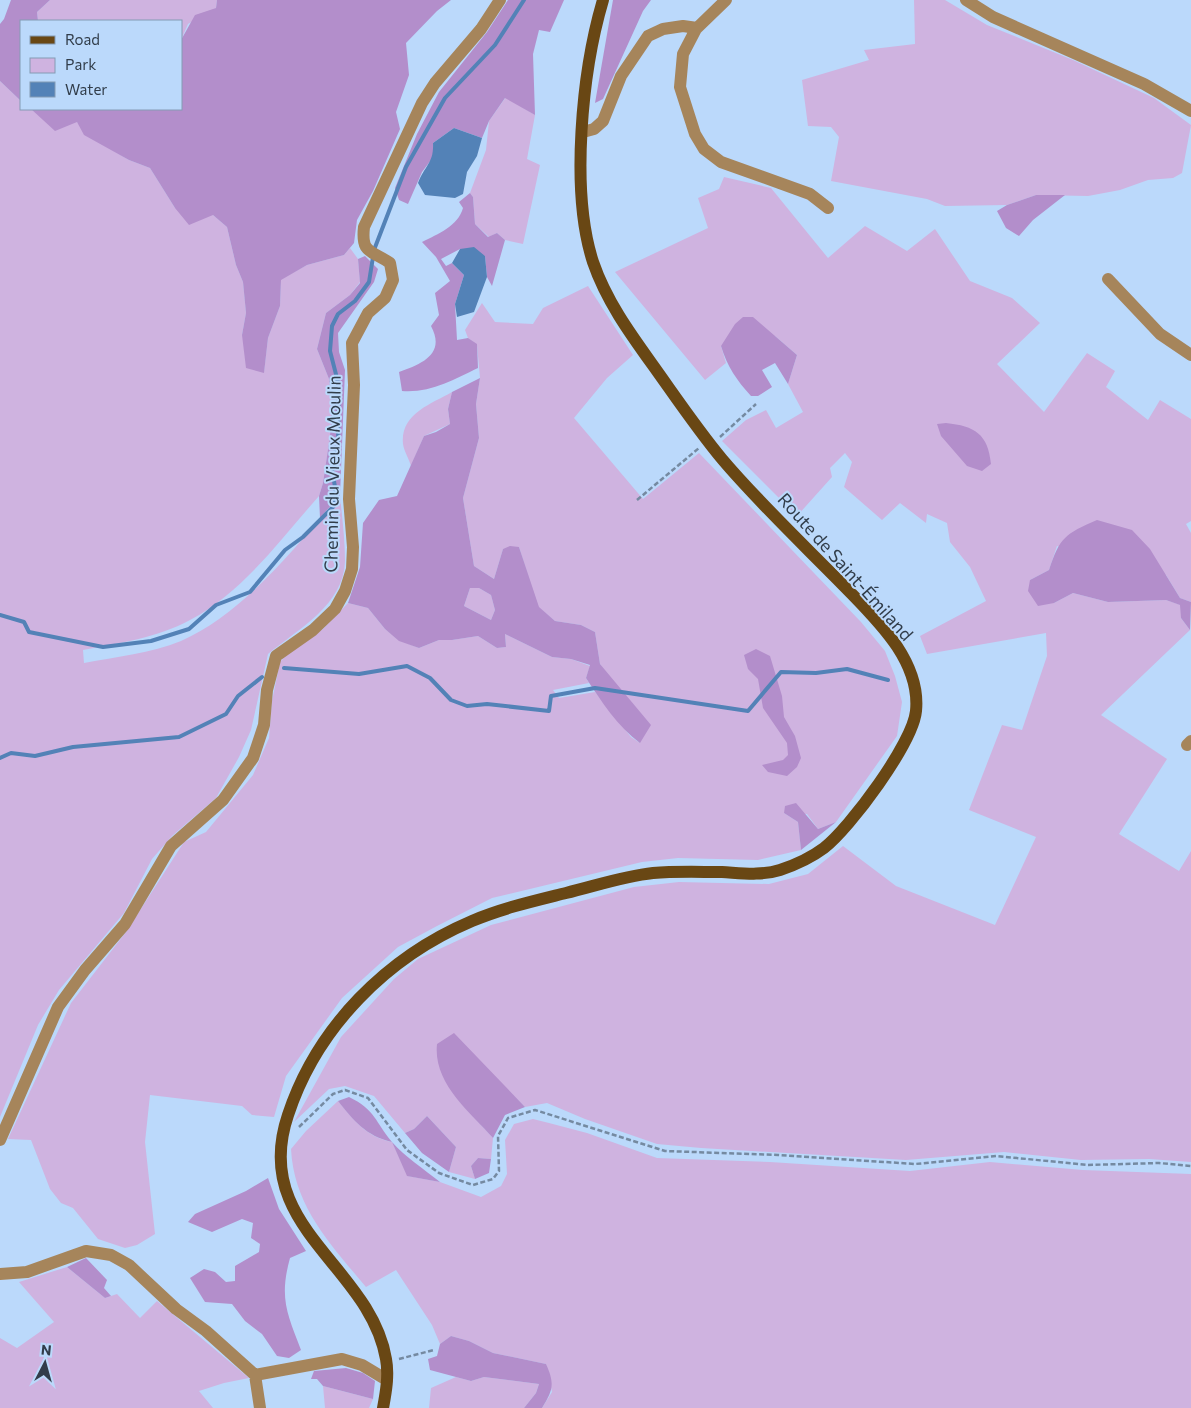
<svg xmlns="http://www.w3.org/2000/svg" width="1191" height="1408" viewBox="0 0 1191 1408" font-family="Commissioner,sans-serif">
  <rect width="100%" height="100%" fill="#bbd9fb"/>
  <!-- green -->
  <path fill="#cfb3e0" d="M 50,0 L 217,0 L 216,8 L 188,24 L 181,40 L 181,21 L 38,21 L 37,12 Z
    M 914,0 L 945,0 L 987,25 L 1073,60 L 1154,98 L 1191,125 L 1182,173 L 1173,178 L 1148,180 L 1120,190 L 1088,196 L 1036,195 L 1007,205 L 945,206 L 927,199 L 831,181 L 839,137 L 831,127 L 808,126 L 802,80 L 869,60 L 864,50 L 915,44 Z
    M 0,81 L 21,101 L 21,109 L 31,109 L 41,117 L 77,122 L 109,148 L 129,160 L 150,168 L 175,208 L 213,215 L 227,227 L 236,265 L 243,282 L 246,313 L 242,335 L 264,372 L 268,338 L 280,306 L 281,279 L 307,265 L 344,255 L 350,248 L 358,259 L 360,282 L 350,295 L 326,313 L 317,349 L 329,379 L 332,405 L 330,436 L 323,483 L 319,496 C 280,540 243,592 190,620 C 157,638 119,643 83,650 L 84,663 C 116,657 151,653 181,641 C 242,615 298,545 340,495 C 342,517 345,539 345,561 C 344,605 298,629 268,654 L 251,730 L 239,757 L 216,798 L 172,836 L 152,859 L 124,913 L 59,990 L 38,1025 L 0,1117 Z
    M 506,97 L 535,115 L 527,159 L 540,165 L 523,244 L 505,240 L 497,233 L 489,237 L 475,224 L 473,197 L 470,193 L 486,150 L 489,121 Z
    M 724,177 L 771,188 L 828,258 L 865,226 L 907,251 L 935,229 L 970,281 L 1012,298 L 1040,323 L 997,364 L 1044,412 L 1087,353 L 1115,371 L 1106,387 L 1148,420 L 1160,400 L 1191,419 L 1191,521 L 1186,524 L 1191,533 L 1191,602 L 1180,598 L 1166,575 L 1057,546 L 1049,570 L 1030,580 L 1054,603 L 1073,593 L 1108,602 L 1166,600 L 1181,605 L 1181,618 L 1190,630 L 1101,715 L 1167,759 L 1119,834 L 1179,871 L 1191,851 L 1191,1162 L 1149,1159 L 1081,1160 L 1004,1152 L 906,1160 L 701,1148 L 657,1144 L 585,1119 L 547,1103 L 525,1107 L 495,1078 L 460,1102 L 493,1138 L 491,1159 L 478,1158 L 471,1166 L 475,1179 L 449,1172 L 456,1147 L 427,1116 L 414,1129 L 405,1133 L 374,1096 L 345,1086 L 329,1089 L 294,1122 L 341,1037 L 394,979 L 418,959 L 491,925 L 634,887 L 679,882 L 769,884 L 808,874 L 843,846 L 896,886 L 995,925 L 1036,837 L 969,810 L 1002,725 L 1022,730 L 1047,656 L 1046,633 L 927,654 L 920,636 L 986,601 L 970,567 L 950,542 L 947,523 L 927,514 L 926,523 L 900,503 L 882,520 L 844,487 L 852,462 L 845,453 L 830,468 L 832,477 L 797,516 L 722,441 L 746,420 L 766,410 L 776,428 L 803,412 L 788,384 L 797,355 L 775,336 L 721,346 L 726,363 L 705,380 L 615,272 L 708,228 L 698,198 L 719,189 Z
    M 588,286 L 633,355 L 607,378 L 574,418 L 643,499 L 699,453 L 861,622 L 885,651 L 895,676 L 902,702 L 897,736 L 836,822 L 818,829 L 807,814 L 784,813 L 798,822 L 801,850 L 758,860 L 678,858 L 642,862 L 492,898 L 437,926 L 398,947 L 342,998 L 286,1076 L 274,1117 L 252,1115 L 242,1106 L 150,1095 L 145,1142 L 155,1234 L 137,1245 L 125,1248 L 98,1239 L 73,1208 L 61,1203 L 50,1189 L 31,1140 L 8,1139 L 71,1003 L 126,932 L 184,842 L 206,832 L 253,775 L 269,738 L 272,701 L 280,662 L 288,653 L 323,629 L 348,603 L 368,608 L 385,629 L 399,640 L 419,648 L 439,640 L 452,640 L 478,636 L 497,648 L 506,647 L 505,634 L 552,657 L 571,659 L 590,666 L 586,678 L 589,683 L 553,690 L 559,698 L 595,692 L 631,737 L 640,743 L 608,676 L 600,664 L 595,632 L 581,625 L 555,621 L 538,607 L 519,547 L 503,549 L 494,579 L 474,566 L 463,498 L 479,438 L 476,404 L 480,378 L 477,345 L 468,338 L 465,330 L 482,303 L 495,322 L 533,324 L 543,308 Z
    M 452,392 L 448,409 L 450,424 L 424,436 L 411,466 C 409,459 404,451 403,444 C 400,414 431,404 452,392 Z
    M 470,588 L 479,588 L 491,595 L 495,610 L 491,620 L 464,606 Z
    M 338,1101 C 354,1120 366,1137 392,1142 L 408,1176 L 440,1182 L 481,1197 L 501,1186 L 507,1174 L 505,1140 L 514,1124 L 533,1119 L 549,1123 L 587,1133 L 657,1158 L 770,1162 L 910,1171 L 990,1162 L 1083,1170 L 1191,1174 L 1191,1408 L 542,1408 L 552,1392 L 546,1364 L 493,1353 L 469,1341 L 451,1336 L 440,1344 L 432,1325 L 396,1270 L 366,1287 C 331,1245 294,1207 291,1149 L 306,1131 Z
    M 67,1267 L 105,1298 L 117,1294 L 140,1318 L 157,1301 L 249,1378 L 224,1383 L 199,1391 L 213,1408 L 0,1408 L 0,1338 L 17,1348 L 54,1322 L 19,1282 Z
    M 456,1377 L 471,1381 L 484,1377 L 539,1384 L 536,1393 L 524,1408 L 429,1408 L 431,1388 Z
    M 323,1386 L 373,1399 L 369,1408 L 325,1408 Z"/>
  <!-- forest -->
  <path fill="#b38ecb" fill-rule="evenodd" d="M 11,0 L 50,0 L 37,12 L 38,21 L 21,21 L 21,101 L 0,81 L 0,24 L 4,19 Z
    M 217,0 L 451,0 L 437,11 L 406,43 L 409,75 L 396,112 L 400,129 L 373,191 L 357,220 L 354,243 L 344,255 L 307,265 L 281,280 L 280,306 L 268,338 L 264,373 L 246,368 L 242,335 L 246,313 L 243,282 L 236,265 L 227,227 L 213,215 L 189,225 L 175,208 L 150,168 L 129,160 L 84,135 L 77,122 L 55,131 L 31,109 L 181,109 L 181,40 L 195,15 L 216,8 Z
    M 508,0 L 564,0 L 550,32 L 539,30 L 533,54 L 535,115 L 505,98 L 489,121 L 482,138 L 454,128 L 433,143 L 434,156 L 422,172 L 408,204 L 399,200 L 395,188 L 417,134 L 439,92 L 487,32 Z
    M 613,0 L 651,0 L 643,11 L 603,99 L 595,103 Z
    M 470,193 L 473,197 L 475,224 L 488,237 L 497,233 L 505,240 L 492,286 L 487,277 L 485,256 L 460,249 L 441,259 L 446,266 L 452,263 L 464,275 L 455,304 L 457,340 L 468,338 L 477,344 L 478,368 C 453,380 431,393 402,391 L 399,372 C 422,364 446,354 431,326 L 439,315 L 435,293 L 450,281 L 436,257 L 422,242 C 438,234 458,226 463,208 L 459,202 Z
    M 1036,195 L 1065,195 L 1033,220 L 1019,236 L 1006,228 L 997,211 L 1007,205 Z
    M 365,256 L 378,269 L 374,282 L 338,333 L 339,352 L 345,370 L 340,495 L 320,518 L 319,496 L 323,483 L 330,436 L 332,405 L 329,379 L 317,349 L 326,313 L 350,295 L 360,283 L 358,259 Z
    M 743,317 L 753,317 L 797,355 L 788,384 L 775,363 L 762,370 L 772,387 L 758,396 L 751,396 C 737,381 727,366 721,346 L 735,324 Z
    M 480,378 L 476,404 L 479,438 L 463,498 L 474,566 L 494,579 L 503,549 L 510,546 L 519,547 L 539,607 L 555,621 L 581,625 L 595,632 L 600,664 L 651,725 L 640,743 C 618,727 601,701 586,678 L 590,665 L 571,659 L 552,657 L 505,634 L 506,647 L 497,648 L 478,636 L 452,640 L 439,640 L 419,648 L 399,641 L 385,629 L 368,608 L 348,603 L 360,567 L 363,523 L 379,500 L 397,496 L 424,436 L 436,432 L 450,424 L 448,409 L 452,392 ZM 470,588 L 479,588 L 491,595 L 495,610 L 491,620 L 464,606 Z
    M 946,423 C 975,426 988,434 991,464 L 982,471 L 967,466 L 941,436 L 937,424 Z
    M 1097,520 L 1132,530 L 1150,549 L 1180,598 L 1191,602 L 1190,630 L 1181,618 L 1180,605 L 1166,600 L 1108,602 L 1073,593 L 1054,603 L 1038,606 L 1028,591 L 1030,580 L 1049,570 C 1060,537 1065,534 1097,520 Z
    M 756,649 L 770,656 L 782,696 L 784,717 L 795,736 L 801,758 L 797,767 L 787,776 L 768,772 L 762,765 L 783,760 L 788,755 L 787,743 L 763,708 L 758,679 L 748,669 L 744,655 Z
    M 796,803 L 818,829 L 836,822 L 801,850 L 798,822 L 784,813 L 785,806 Z
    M 454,1033 L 525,1107 L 505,1115 L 493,1138 C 469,1111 433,1083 437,1044 Z
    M 349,1097 C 376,1110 375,1122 392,1142 C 405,1157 424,1169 440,1182 L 407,1176 L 392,1142 C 366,1136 354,1121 338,1101 Z
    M 427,1116 L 456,1147 L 449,1172 L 422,1153 L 405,1133 L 414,1129 Z
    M 478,1158 L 491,1159 L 489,1173 L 475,1179 L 471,1166 Z
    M 268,1178 L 279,1209 L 306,1251 L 290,1258 C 279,1298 287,1313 301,1350 L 289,1358 L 277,1356 L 262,1334 L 245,1321 L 232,1304 L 205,1302 L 190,1278 L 204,1269 L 215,1272 L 226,1282 L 235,1281 L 235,1266 L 259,1252 L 260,1244 L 251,1238 L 253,1223 L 242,1219 L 212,1232 L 188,1222 L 195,1214 L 246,1191 Z
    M 86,1258 L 107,1280 L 104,1288 L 111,1296 L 105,1298 L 67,1267 Z
    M 451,1336 L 469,1341 L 493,1353 L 546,1364 C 555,1384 553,1390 542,1408 L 524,1408 L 536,1393 L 539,1384 L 484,1377 L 471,1381 L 430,1370 L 428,1359 L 437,1356 L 440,1344 Z
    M 346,1368 L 363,1373 L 375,1381 L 373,1399 L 323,1386 L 317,1379 L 311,1379 L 314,1371 Z"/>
  <!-- water -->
  <path fill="#5382b7" d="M 454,128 L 482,138 L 477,156 L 467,172 L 463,194 L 455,198 L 425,195 L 418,183 C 425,165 434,163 433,143 Z
    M 474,247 L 485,256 L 487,277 L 474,312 L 457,317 L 455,304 L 464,275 L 452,263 L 460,249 Z"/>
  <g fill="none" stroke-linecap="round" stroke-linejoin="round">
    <!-- stream -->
    <path stroke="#5382b7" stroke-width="4" d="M 374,250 L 406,167 L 445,98 L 495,45 L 524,0
      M 0,615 L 24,622 L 29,632 L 103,647 L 151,641 L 189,629 L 216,605 L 250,592 L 285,550 L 303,537 L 335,505 L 335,487 L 332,469 L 333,458 L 338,444 L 339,386 L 330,351 L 332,326 L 338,314 L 355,301 L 369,282 L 373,257
      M 284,668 L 359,674 L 407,666 L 430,678 L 451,700 L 467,706 L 487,704 L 549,711 L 551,696 L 595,688 L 748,711 L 781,672 L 816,673 L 847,669 L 888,680
      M 0,758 L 11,753 L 35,756 L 73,747 L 179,737 L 226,714 L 238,696 L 262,677"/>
    <!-- path -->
    <path stroke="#758aa1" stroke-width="2.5" stroke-dasharray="5 2.5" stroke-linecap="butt" d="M 720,437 L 756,404
      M 637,500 L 699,448
      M 299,1127 L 333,1094 L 345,1090 L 368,1098 L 407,1150 L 439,1173 L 473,1185 L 493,1179 L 499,1171 L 498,1136 L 508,1118 L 535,1110 L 665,1151 L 778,1155 L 915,1164 L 997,1156 L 1087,1165 L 1159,1163 L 1191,1166
      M 399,1359 L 434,1350"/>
    <!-- minor -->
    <path stroke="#a6855b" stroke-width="12" d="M 726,0 L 696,29 L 683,54 L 680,87 L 695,134 L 704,149 L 721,162 L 810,194 L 828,208
      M 966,0 L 993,17 L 1144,84 L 1191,111
      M 583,132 L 594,129 L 603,121 L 621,76 L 648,36 L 663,29 L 683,26 L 697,28
      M 1108,279 L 1160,334 L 1191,355
      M 1187,745 L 1191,741
      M 0,1140 L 58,1007 L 85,970 L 125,924 L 171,846 L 223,800 L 253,758 L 264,725 L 267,690 L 276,656 L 313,630 L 335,609 L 345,591 L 352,569 L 353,547 L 349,499 L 354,385 L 352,343 L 368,313 L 385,298 L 393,280 L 390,263 C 371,250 361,254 364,227 L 422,103 L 435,83 L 481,29 L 500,0
      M 0,1274 L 27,1272 L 86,1251 L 111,1255 L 129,1265 L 176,1309 L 206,1331 L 255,1375 L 260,1408
      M 255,1375 L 342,1359 L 362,1365 L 387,1380"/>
    <!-- major -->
    <path stroke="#694714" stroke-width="12" d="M 383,1408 C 386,1392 389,1375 386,1359 C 370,1265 250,1227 288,1115 C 317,1027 387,957 472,921 C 503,908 534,901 566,893 C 595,886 624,876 653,873 C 675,871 699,872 722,872 C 741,873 761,876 780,870 C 795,865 812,857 824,848 C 850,828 913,743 916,711 C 921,661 877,620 845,587 C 804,545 760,504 722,459 C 697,429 675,396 652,364 C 629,332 606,300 593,262 C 570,191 582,71 603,0"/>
  </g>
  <g text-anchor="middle" stroke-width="4" stroke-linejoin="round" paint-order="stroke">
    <!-- street labels -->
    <g font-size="18" fill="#313d4a" stroke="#bbd9fb">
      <text transform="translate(333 474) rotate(-89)" y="6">Chemin du Vieux Moulin</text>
      <text transform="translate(845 567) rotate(48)" y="6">Route de Saint-Émiland</text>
    </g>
  </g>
  <!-- legend -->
  <rect x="20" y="20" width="162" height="90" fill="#bbd9fb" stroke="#849bb4"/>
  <rect x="30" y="36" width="25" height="8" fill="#694714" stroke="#849bb4"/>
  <text x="65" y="45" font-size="15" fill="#313d4a">Road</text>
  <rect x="30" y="58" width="25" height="15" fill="#cfb3e0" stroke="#849bb4"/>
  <text x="65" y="70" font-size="15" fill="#313d4a">Park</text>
  <rect x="30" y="82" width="25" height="15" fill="#5382b7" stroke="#849bb4"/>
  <text x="65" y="95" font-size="15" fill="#313d4a">Water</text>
  <!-- north arrow -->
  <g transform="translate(45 1363) rotate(6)" stroke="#bbd9fb" stroke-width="4" paint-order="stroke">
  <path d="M0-4L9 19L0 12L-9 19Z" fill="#313d4a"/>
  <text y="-8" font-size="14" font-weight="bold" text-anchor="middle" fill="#313d4a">N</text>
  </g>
</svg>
